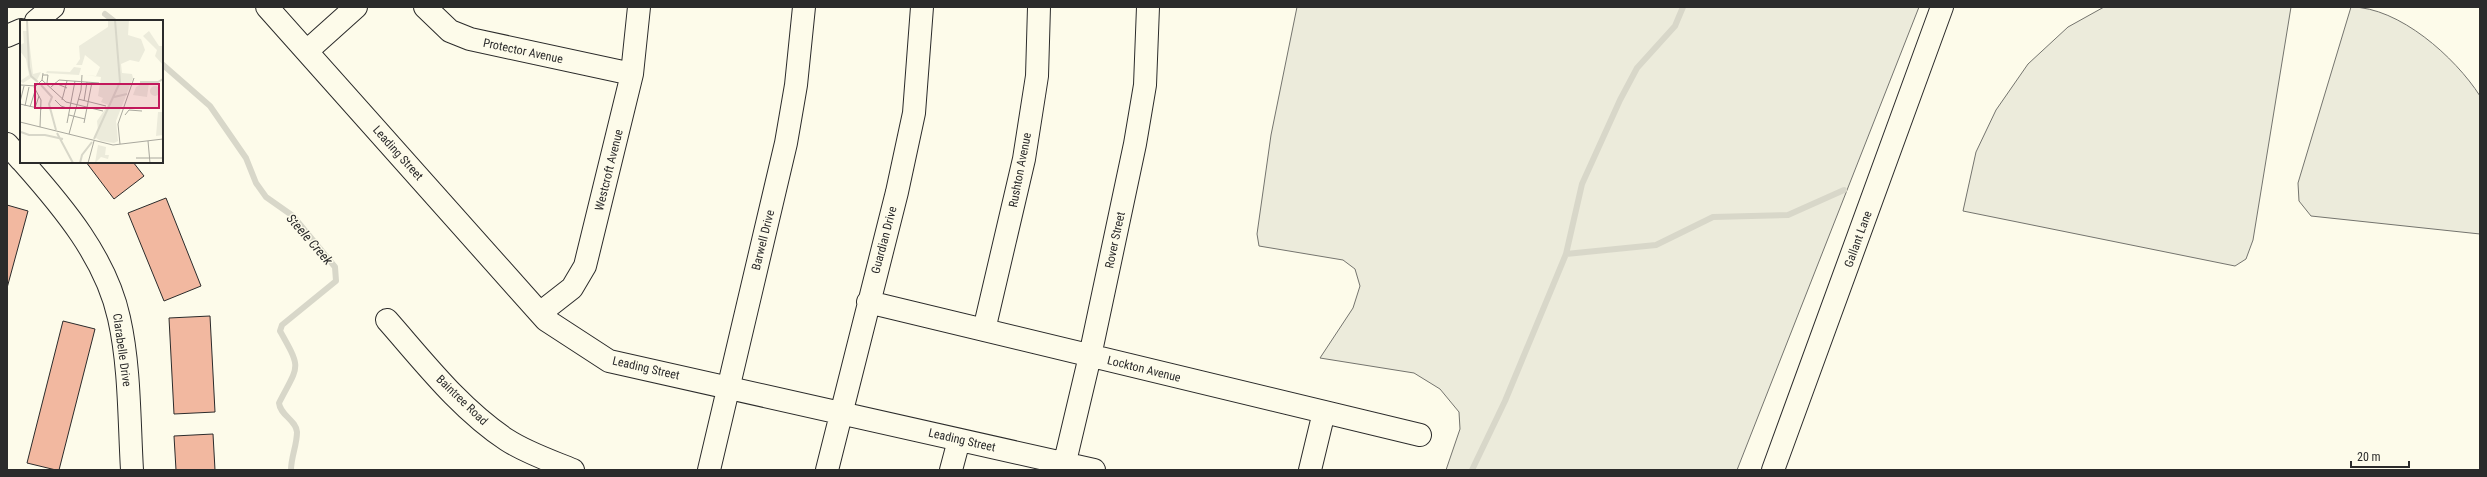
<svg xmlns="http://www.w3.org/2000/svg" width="2487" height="477" viewBox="0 0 2487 477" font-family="'Roboto Condensed',sans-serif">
  <rect width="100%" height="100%" fill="#fdfbea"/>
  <!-- green -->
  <path fill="#ecebdb" stroke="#74746e" d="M 1297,7 L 1919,7 L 1737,470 L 1446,470 L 1460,429 L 1459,412 L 1440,389 L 1414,373 L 1320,358 L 1353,308 L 1360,286 L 1355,269 L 1343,260 L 1259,246 L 1257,234 L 1271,135 Z
    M 2104,7 L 2291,7 L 2253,240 L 2246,259 L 2235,266 L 1963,211 L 1976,152 L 1996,110 L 2028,64 L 2068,27 Z
    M 2351,7 C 2399,7 2455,57 2480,96 L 2480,234 L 2311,216 L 2299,201 L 2298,183 Z"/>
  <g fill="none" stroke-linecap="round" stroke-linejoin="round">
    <!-- stream -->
    <path stroke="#d8d7c9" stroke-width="6" d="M 105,14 L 114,21
      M 162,64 L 210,106 L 246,158 L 256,183 L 266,197 L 293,216 L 335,267 L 336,281 L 282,325 L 280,331 C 302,370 299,364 279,403 C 280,415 296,420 297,432 C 297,445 291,457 291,470
      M 1566,254 L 1656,245 L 1713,217 L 1788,215 L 1844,190
      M 1472,470 L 1505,401 L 1566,254 L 1582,184 L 1620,100 L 1637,68 L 1675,26 L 1683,7"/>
  </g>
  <!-- building -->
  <path fill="#f2b8a0" stroke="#2b2b2b" d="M 86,162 L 133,162 L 144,176 L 114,199 Z
    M 166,198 L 201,286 L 164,301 L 128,213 Z
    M 7,205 L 28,211 L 7,288 Z
    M 210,316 L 215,412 L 174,414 L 169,318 Z
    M 63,321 L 95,329 L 59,470 L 56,470 L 27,463 Z
    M 213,434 L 215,470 L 176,470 L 174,436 Z"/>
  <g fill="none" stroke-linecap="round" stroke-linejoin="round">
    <defs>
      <path id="minor" d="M 267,7 L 546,320 L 609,361 L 1094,470
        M 425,7 L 450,31 L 470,39 L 632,74
        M 36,21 L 53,7
        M 7,36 L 21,30
        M 307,51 L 356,7
        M 7,144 L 21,160
        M 23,162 C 63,207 106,258 119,318 C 130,367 129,420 132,470
        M 868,302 L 1420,435
        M 540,313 L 572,288 L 585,266 L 632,74 L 639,7
        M 387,320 C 424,362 460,409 507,440 C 527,453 551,461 573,470
        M 984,330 L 1024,159 L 1037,76 L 1039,7
        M 709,470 L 786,143 L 796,85 L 804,7
        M 827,470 L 897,192 L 914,113 L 922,7
        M 951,470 L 959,440
        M 1063,470 L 1090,356 L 1135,144 L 1145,85 L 1148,7
        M 1310,470 L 1324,412
        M 1773,470 L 1942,7"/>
    </defs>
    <!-- minor casing -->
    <use href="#minor" stroke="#2b2b2b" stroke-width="24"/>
    <!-- minor -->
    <use href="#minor" stroke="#fdfbea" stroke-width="22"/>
  </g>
  <g text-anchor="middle" stroke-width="3" stroke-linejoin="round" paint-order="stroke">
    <!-- street labels -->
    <g font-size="12" fill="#2b2b2b" stroke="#fdfbea">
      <text transform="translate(523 51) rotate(12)" y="4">Protector Avenue</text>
      <text transform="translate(398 153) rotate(48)" y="4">Leading Street</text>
      <text transform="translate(609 170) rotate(-76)" y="4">Westcroft Avenue</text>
      <text transform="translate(1020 170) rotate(-79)" y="4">Rushton Avenue</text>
      <text transform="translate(1858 239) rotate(-70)" y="4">Gallant Lane</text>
      <text transform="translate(763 240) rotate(-76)" y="4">Barwell Drive</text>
      <text transform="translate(884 240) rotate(-75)" y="4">Guardian Drive</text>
      <text transform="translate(1115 240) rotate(-78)" y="4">Rover Street</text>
      <text transform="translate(122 350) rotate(82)" y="4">Clarabelle Drive</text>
      <text transform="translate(646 368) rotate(13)" y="4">Leading Street</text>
      <text transform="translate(1144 369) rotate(14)" y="4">Lockton Avenue</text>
      <text transform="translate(462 400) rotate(44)" y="4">Baintree Road</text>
      <text transform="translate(962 440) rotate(13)" y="4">Leading Street</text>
    </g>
    <!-- water labels -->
    <g font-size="13" font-style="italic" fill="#2b2b2b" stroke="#fdfbea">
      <text transform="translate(310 239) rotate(49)" y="5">Steele Creek</text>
    </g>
  </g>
  <!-- overview -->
  <g transform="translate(20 20)">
    <rect width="143" height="143" fill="#fdfbea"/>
    <path d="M 88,0 L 109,0 L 108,15 L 121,19 L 125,30 L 119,42 L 110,40 L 101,44 L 102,53 L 112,54 L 113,58 L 96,101 L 98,121 L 94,123 L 81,121 L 74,117 L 78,110 L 77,101 L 88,85 L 81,82 L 83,78 L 78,76 L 81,57 L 65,55 L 76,56 L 80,47 L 65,35 L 62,45 L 56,45 L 60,39 L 59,26 L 88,7 ZM 3,11 L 8,11 L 13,54 L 21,52 L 16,62 L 11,58 L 3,63 L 0,61 L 9,55 L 6,39 L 0,31 L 0,25 L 4,23 ZM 129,11 L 139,26 L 143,26 L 143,45 L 135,36 L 137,30 L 123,16 ZM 54,47 L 61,48 L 59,55 L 26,53 L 27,51 L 50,52 ZM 123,63 L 129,63 L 127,77 L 113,75 L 116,67 ZM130 71a5 5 0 1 1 10 0a5 5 0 1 1-10 0ZM 138,92 L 143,92 L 143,115 L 136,116 ZM 78,125 L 86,127 L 85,135 L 89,135 L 88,139 L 81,137 L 75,143 Z" fill="#ecebdb"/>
    <path fill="none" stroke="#d8d7c9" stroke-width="2" d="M 7,0 L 9,47 L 11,56 L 18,62M 120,62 L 138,62 L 143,59M 21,65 L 32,77 L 29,84 L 36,110M 94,77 L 107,74M 1,112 L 9,115 L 25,115 L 43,119M 37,113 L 53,143M 74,119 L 100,62 L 95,0M 60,143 L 62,135 L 72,122"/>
    <path fill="none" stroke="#a9a89e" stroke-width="1" d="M 23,55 L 28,55 L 27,63M 22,60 L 46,82 L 83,91M 35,63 L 47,68M 1,65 L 16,66 L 22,60 L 23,53M 14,67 L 21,80 L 20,107M 31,67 L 39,60 L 79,63M 58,79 L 86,86M 35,80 L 41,86 L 50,89M 42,80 L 47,61M 64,81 L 67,62M 0,82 L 4,66M 0,84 L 22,89M 5,86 L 9,67M 10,87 L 15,71M 15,88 L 19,76M 49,95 L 65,99M 105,95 L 109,90 L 122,91M 0,102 L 93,125 L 143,119M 47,103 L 55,61M 64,103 L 72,62M 49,114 L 61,70 L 62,55M 128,121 L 130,143M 100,124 L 98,104 L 114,58M 116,138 L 143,138M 68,143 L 74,121"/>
    <path fill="#c2185b" fill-opacity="0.15" stroke="#c2185b" stroke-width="2" d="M 15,64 L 139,64 L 139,88 L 15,88 Z"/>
    <rect width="143" height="143" fill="none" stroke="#2b2b2b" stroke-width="2"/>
  </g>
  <!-- border -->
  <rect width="2487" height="477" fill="none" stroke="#2b2b2b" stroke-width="16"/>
  <!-- scale -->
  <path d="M2351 461v6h58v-6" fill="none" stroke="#2b2b2b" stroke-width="2"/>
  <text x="2357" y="461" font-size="12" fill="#2b2b2b" stroke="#fdfbea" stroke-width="3" paint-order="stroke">20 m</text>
</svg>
